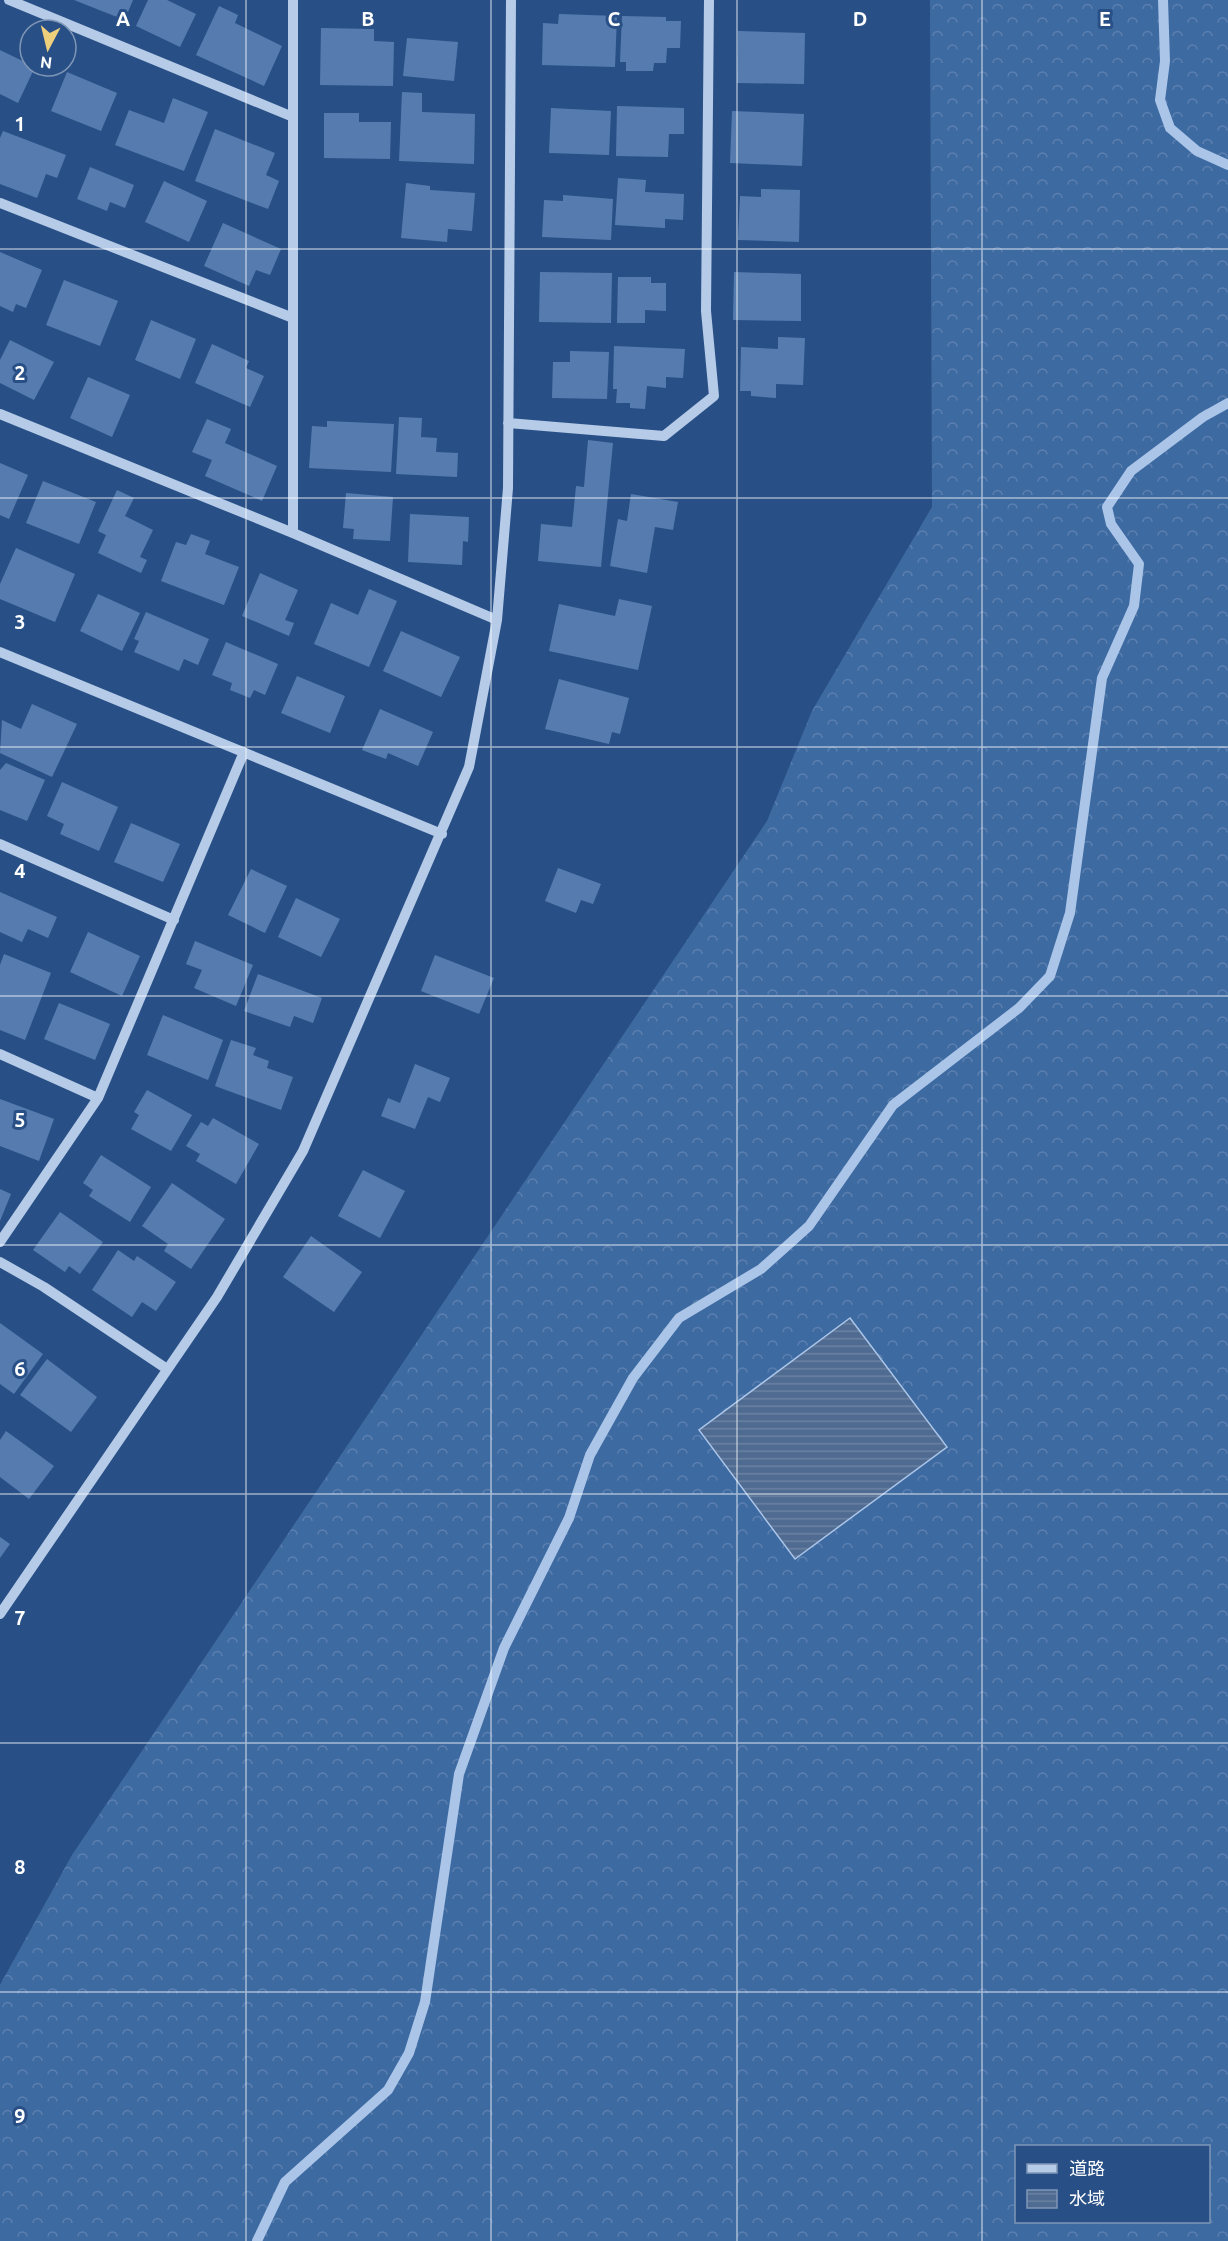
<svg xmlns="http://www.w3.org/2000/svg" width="1228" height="2241" viewBox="0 0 1228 2241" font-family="Ubuntu,'Noto Sans JP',sans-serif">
  <defs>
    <pattern id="forest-crowns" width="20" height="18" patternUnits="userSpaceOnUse" patternTransform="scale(1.5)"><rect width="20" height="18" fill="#3e6aa2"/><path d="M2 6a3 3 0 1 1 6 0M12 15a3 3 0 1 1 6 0" fill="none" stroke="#5b80b0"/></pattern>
    <pattern id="water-rules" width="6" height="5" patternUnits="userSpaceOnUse" patternTransform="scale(1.5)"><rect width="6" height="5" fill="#506b91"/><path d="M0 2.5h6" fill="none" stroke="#6a81a2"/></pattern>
  </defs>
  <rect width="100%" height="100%" fill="#295086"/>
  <!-- forest -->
  <path fill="url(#forest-crowns)" fill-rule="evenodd" d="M 930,0 L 1228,0 L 1228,2241 L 0,2241 L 0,1985 L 72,1855 L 767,821 L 812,711 L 932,507 ZM 1016,2146 L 1208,2146 L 1208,2222 L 1016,2222 Z"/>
  <!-- water -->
  <path fill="url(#water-rules)" stroke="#aac5e8" stroke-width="1.5" d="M 850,1318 L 947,1447 L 795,1559 L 699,1430 Z"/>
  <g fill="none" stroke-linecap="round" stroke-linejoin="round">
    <!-- stream -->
    <path stroke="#aac5e8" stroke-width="10" d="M 1163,0 L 1165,61 L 1160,100 L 1170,128 L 1197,151 L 1228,165
      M 257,2241 L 285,2182 L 388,2090 L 409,2053 L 425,2002 L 459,1774 L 504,1648 L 569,1518 L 590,1455 L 633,1378 L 679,1318 L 761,1269 L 809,1226 L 893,1105 L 1019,1008 L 1050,976 L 1070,913 L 1102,678 L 1134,606 L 1139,564 L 1111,524 L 1107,507 L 1131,471 L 1203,417 L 1228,403"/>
  </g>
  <!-- building -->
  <path fill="#567caf" d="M 74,0 L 133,0 L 128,12 L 120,9 L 117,17 Z
    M 148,0 L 167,0 L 196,14 L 180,47 L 136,26 Z
    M 219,6 L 238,15 L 235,23 L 282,46 L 264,86 L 196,55 Z
    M 559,14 L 617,16 L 615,67 L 542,65 L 543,23 L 558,24 Z
    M 622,16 L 666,17 L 666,21 L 681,21 L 680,48 L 667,48 L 666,63 L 654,63 L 653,71 L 626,71 L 626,62 L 620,62 Z
    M 321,28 L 374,29 L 374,41 L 394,42 L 393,86 L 320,85 Z
    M 738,31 L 805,33 L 804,84 L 737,83 Z
    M 407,38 L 458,42 L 454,81 L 403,76 Z
    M 0,50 L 35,67 L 18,103 L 0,94 Z
    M 67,72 L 117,93 L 101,131 L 51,111 Z
    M 402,92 L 422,93 L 422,112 L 475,114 L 474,164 L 399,161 Z
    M 173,98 L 208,112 L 184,171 L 115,145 L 129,110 L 164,123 Z
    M 617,106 L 684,108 L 684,134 L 669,134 L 668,157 L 616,156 Z
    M 551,108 L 611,111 L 609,155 L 549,153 Z
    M 732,111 L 804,114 L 802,166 L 730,163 Z
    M 324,113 L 359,113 L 359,122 L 391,122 L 390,159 L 324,158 Z
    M 215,129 L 275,153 L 266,175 L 279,181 L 268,209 L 195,181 Z
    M 3,131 L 66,155 L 57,178 L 46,174 L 37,198 L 0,184 L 0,138 Z
    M 90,167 L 134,185 L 125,208 L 110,202 L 107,211 L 77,199 Z
    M 618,178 L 646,180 L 645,192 L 684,194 L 683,220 L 665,219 L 665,228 L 615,225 Z
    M 164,181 L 207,201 L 189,242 L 145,222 Z
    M 406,183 L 430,186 L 430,190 L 475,193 L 472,231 L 448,229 L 447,242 L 401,238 Z
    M 761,189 L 800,190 L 799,242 L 738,240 L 740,196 L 761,197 Z
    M 563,195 L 613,199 L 611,240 L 542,237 L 544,200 L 563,201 Z
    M 223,223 L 281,249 L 270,275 L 256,270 L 249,286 L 204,266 Z
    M 0,252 L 42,270 L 26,308 L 16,304 L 13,312 L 0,306 Z
    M 540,272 L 612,273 L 611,323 L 539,322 Z
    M 734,272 L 801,274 L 801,321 L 733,320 Z
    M 618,277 L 651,277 L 651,283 L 666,283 L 666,311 L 645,310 L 645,323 L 617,323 Z
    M 64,280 L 118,301 L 100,346 L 46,325 Z
    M 151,320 L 196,339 L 180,379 L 135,360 Z
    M 778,337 L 805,338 L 803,385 L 776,384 L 776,398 L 751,396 L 751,391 L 740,391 L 741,347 L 778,349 Z
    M 10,340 L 54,362 L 34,400 L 0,383 L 0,360 Z
    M 212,344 L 249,361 L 246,368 L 264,376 L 250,407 L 195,383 Z
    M 614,346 L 685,349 L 683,378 L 666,377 L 666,388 L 647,386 L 645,409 L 630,408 L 630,403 L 616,403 L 617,389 L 613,389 Z
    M 570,351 L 609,352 L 607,399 L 552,398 L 553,362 L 570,362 Z
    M 88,377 L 130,395 L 112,437 L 70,418 Z
    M 399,417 L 422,418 L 421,437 L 437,438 L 436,452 L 458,453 L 457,477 L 396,474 Z
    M 207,419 L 231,429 L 225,443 L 277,466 L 262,501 L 205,476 L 212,460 L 192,452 Z
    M 327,421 L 394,424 L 391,472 L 309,468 L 312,426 L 327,427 Z
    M 588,440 L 613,443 L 601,567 L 538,561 L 541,524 L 572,527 L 576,486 L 584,487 Z
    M 0,463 L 28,475 L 9,519 L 0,515 Z
    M 43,481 L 96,502 L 79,544 L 26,523 Z
    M 117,490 L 134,498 L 125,516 L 153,530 L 140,557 L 147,560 L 141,573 L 98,553 L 106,535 L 98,531 Z
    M 346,493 L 393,497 L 390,541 L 353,539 L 354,529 L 343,528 Z
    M 631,494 L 678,502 L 673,530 L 655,527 L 647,573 L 610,566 L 618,519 L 627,521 Z
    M 410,514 L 469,517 L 468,542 L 463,541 L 462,565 L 408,562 Z
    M 191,534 L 210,541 L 205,554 L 239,567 L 224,605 L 161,581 L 176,542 L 186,545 Z
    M 16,548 L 75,574 L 55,622 L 0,599 L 0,584 Z
    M 260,573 L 298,590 L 285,620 L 294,623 L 289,636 L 242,616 Z
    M 369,589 L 397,601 L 369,667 L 314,644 L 331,603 L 358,615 Z
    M 98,594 L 140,613 L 122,651 L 80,631 Z
    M 619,599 L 652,606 L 638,670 L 549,651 L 559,604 L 615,616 Z
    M 146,612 L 209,639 L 198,665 L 184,659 L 179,671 L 134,652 L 139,641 L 134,639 Z
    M 401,631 L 460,657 L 441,697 L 383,671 Z
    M 226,642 L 278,664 L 265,695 L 254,690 L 250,698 L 230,690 L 232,683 L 212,675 Z
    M 297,676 L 345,696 L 330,733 L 281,713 Z
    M 559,679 L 629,698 L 620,734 L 612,732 L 609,744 L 545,729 Z
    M 32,704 L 77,724 L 52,777 L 0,753 L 2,720 L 21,729 Z
    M 380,709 L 433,732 L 418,766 L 388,753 L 386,759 L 362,750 Z
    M 6,763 L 45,780 L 27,821 L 0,810 L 0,770 Z
    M 62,782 L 118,807 L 99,851 L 60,834 L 64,824 L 47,816 Z
    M 131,823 L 180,844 L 163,882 L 114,862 Z
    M 558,868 L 601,884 L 593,904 L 581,900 L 576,913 L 545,901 Z
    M 251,869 L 287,886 L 265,933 L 228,915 Z
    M 0,892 L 57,917 L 48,938 L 28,929 L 22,942 L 0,932 Z
    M 296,898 L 340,919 L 321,957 L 278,937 Z
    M 88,932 L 140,956 L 122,996 L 70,972 Z
    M 195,941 L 253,965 L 236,1006 L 194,988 L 202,970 L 186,964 Z
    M 4,954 L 51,973 L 25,1040 L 0,1030 L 0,965 Z
    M 435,955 L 494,978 L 479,1014 L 421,991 Z
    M 258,974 L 322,998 L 313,1023 L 294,1016 L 290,1027 L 244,1011 Z
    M 59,1003 L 110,1024 L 95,1060 L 44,1039 Z
    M 163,1015 L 223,1040 L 208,1080 L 147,1055 Z
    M 231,1040 L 256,1048 L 253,1055 L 269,1061 L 267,1068 L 293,1077 L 281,1110 L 215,1086 Z
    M 415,1064 L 450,1078 L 440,1102 L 428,1097 L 415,1129 L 381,1116 L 388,1098 L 400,1103 Z
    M 147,1090 L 192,1115 L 171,1151 L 131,1129 L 139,1115 L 134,1112 Z
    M 0,1099 L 54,1119 L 39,1161 L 0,1146 Z
    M 213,1118 L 259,1144 L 236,1184 L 196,1161 L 200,1154 L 186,1146 L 201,1122 L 208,1126 Z
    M 101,1155 L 151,1187 L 130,1222 L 89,1196 L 93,1190 L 83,1183 Z
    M 363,1170 L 405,1191 L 380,1238 L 338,1216 Z
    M 172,1183 L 225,1219 L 191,1269 L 164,1251 L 168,1244 L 142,1226 Z
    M 0,1189 L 11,1194 L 0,1221 Z
    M 60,1212 L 103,1242 L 80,1274 L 69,1266 L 65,1272 L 33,1250 Z
    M 311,1236 L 362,1272 L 334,1312 L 283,1277 Z
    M 118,1250 L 134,1261 L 137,1256 L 176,1282 L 156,1311 L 142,1302 L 132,1317 L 92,1290 Z
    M 0,1323 L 43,1354 L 14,1394 L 0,1384 Z
    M 47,1359 L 97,1397 L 71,1432 L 20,1395 Z
    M 6,1431 L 54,1466 L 29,1499 L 0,1477 L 0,1440 Z
    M 0,1537 L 10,1544 L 0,1558 Z"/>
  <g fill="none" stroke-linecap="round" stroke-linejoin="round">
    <!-- minor -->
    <path stroke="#b5cbe8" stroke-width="10" d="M 9,0 L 293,117
      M 293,0 L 293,533
      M 0,203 L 293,318
      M 0,414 L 293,533 L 497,620
      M 508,423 L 664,436 L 714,396 L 706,311 L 709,0
      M 0,652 L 442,834
      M 0,844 L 174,920
      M 0,1054 L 98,1098
      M 0,1242 L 98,1098 L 244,752
      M 0,1262 L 44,1287 L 167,1369
      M 0,1614 L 217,1297 L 303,1151 L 469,767 L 497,620 L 508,488 L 511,0"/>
  </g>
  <!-- grid -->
  <path fill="none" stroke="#fff" stroke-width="1.5" stroke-opacity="0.55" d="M 246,0 L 246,2241M 491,0 L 491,2241M 737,0 L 737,2241M 982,0 L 982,2241M 0,249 L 1228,249M 0,498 L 1228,498M 0,747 L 1228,747M 0,996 L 1228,996M 0,1245 L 1228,1245M 0,1494 L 1228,1494M 0,1743 L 1228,1743M 0,1992 L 1228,1992"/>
  <g font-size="20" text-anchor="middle" font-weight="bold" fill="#fff" stroke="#295086" stroke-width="6" stroke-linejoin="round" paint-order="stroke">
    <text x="123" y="26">A</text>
    <text x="368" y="26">B</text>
    <text x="614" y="26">C</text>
    <text x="860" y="26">D</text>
    <text x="1105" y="26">E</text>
    <text x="20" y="131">1</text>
    <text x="20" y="380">2</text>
    <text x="20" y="629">3</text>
    <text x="20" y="878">4</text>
    <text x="20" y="1127">5</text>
    <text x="20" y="1376">6</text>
    <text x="20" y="1625">7</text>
    <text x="20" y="1874">8</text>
    <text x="20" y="2123">9</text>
  </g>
  <!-- legend -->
  <rect x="1015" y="2145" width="195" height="78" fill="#295086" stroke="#7f96b6" stroke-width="1.5"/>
  <rect x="1027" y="2164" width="30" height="9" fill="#b5cbe8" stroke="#7f96b6" stroke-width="1.5"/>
  <text x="1069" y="2175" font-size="18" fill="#ffffff">道路</text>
  <rect x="1027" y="2190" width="30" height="18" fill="url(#water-rules)" stroke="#7f96b6" stroke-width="1.5"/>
  <text x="1069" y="2205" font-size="18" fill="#ffffff">水域</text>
  <!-- north arrow -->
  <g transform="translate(48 48) rotate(187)"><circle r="28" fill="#295086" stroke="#7f96b6" stroke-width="1.5"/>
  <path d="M0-4.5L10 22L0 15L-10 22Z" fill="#eecf7c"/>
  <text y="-9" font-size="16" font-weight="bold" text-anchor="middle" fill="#ffffff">N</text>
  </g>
</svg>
